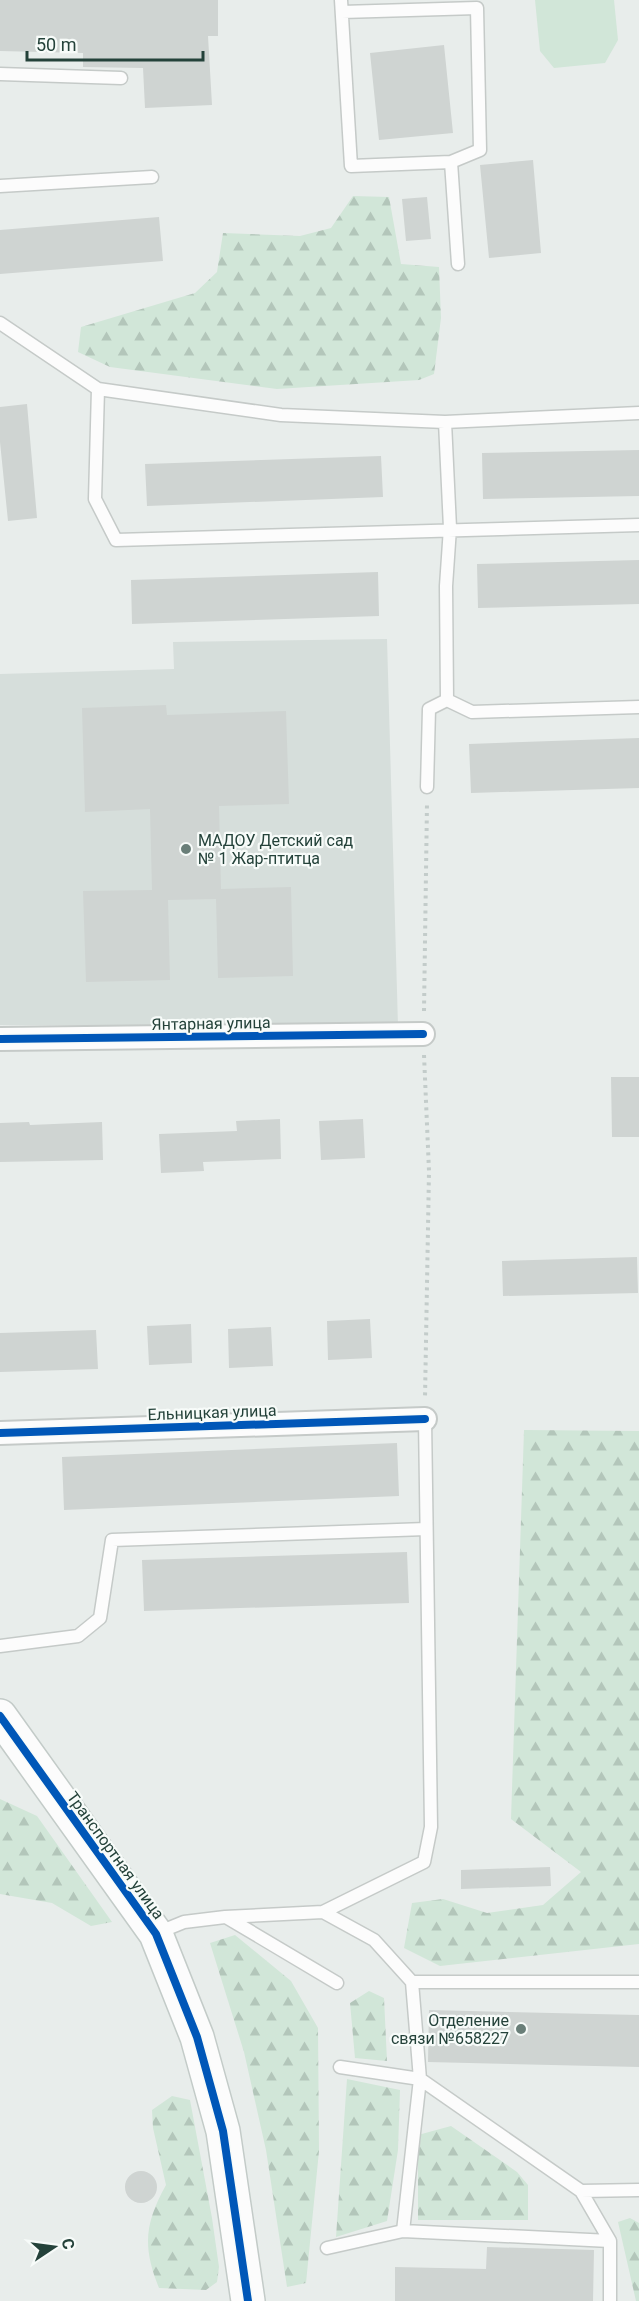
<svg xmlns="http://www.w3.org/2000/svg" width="639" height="2301" viewBox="0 0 639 2301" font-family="Roboto,sans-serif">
  <defs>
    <pattern id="forest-firs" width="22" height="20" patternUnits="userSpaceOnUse" patternTransform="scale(1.5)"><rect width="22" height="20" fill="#d1e6d8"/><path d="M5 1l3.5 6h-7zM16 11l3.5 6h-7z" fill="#b3c6ba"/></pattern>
  </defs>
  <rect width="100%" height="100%" fill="#e8edeb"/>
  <!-- built -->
  <path fill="#d6dedb" d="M 387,639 L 398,1026 L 0,1025 L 0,674 L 174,669 L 173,642 Z"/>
  <!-- forest -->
  <path fill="url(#forest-firs)" d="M 353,196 L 389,197 L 401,264 L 439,267 L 441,318 L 434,374 L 419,380 L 277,389 L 110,367 L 78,352 L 81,327 L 195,293 L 217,272 L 223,233 L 300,236 L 331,228 Z
    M 524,1430 L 639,1431 L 639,1944 L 440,1966 L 404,1948 L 412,1903 L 443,1899 L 487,1913 L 543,1905 L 581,1872 L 511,1819 Z
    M 0,1799 L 37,1816 L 112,1922 L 91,1926 L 52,1903 L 0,1894 Z
    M 235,1935 L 291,1981 L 318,2028 L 319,2151 L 306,2283 L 287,2287 L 266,2150 L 244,2052 L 210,1943 Z
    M 369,1991 L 384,1998 L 387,2061 L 355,2058 L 350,2003 Z
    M 347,2079 L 400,2090 L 398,2150 L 387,2221 L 336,2237 Z
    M 172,2096 L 190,2100 L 212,2218 L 219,2267 L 217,2282 L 206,2290 L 159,2288 C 142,2246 145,2223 166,2185 L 153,2128 L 152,2110 Z
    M 451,2126 L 517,2172 L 528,2185 L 528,2220 L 418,2220 L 418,2135 Z
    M 630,2218 L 639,2223 L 639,2301 L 636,2301 L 618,2222 Z"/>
  <!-- pitch -->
  <path fill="#d1e6d8" d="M 535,0 L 614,0 L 618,40 L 605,63 L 554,68 L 540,51 Z"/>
  <!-- building -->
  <path fill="#cfd4d2" d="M 0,0 L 218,0 L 218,36 L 208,36 L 212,105 L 145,108 L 143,68 L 83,67 L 83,53 L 0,51 Z
    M 444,45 L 453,133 L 379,140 L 370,53 Z
    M 533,160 L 541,253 L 489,258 L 480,165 Z
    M 427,197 L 431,239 L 406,241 L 402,199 Z
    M 159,217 L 163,261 L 0,274 L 0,230 Z
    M 27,404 L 37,518 L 8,521 L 0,442 L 0,407 Z
    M 639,450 L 639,496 L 483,499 L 482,453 Z
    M 381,456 L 383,497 L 147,506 L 145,464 Z
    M 639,560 L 639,604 L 478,608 L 477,564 Z
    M 378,572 L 379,616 L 132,624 L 131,580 Z
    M 166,705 L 167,715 L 286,711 L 289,804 L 219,806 L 221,889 L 291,887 L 293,976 L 218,978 L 216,899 L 168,900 L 170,980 L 86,982 L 83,891 L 152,890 L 150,809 L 85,812 L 82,708 Z
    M 639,738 L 639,788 L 471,793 L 469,744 Z
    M 611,1077 L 639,1077 L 639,1137 L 612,1137 Z
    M 280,1119 L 281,1159 L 203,1162 L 204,1171 L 161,1173 L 159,1134 L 237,1131 L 236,1121 Z
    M 363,1119 L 365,1158 L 321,1160 L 319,1121 Z
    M 29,1122 L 30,1125 L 102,1122 L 103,1160 L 0,1162 L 0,1123 Z
    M 637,1257 L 638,1293 L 503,1296 L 502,1261 Z
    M 370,1319 L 372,1358 L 328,1360 L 327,1321 Z
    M 191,1324 L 192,1363 L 149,1365 L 147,1326 Z
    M 271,1327 L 273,1366 L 229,1368 L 228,1329 Z
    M 96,1330 L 98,1369 L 0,1372 L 0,1333 Z
    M 397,1443 L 399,1496 L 64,1510 L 62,1457 Z
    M 407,1552 L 409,1603 L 144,1611 L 142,1560 Z
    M 550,1867 L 551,1886 L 461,1889 L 461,1870 Z
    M 429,2010 L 639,2015 L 639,2067 L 428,2062 Z
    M125 2187a16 16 0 1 1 32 0a16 16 0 1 1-32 0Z
    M 487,2247 L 594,2250 L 593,2301 L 395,2301 L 395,2267 L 486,2269 Z"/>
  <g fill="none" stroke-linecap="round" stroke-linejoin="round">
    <defs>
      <path id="lane" d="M 341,0 L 351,166 L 451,162 L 458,264
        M 342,12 L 477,8 L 480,150 L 451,162
        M 0,74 L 121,78
        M 0,186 L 152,177
        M 0,323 L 98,389 L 281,415 L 445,422 L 639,413
        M 98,389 L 95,499 L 116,540 L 639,525
        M 447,700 L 472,712 L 639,707
        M 427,787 L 429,709 L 447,700 L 446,586 L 450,528 L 445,422
        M 0,1646 L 78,1636 L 100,1618 L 112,1540 L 426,1529
        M 323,1912 L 374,1940 L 412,1982 L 420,2079 L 403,2231 L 327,2248
        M 226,1917 L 337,1983
        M 157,1933 L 184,1922 L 225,1917 L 323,1912 L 424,1862 L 431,1827 L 425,1419
        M 412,1982 L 639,1982
        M 340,2067 L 420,2079 L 581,2191 L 610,2241 L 610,2301
        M 581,2191 L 639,2190
        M 403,2231 L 610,2241"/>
      <path id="street" d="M 0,1039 L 423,1034
        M 0,1433 L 425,1419"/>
      <path id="secondary" d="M 0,1716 L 156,1934 L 197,2037 L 223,2131 L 248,2301"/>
    </defs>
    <!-- lane casing -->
    <use href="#lane" stroke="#c5cac8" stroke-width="15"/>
    <!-- street casing -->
    <use href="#street" stroke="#c5cac8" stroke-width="26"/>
    <!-- secondary casing -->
    <use href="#secondary" stroke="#c3cbc8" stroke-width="36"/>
    <!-- path -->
    <path stroke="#c3ccca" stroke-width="4" stroke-dasharray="3 4.5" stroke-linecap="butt" d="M 424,1011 L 427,803
      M 424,1055 L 429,1171 L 425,1398"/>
    <!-- lane -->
    <use href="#lane" stroke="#fcfcfc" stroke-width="12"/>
    <!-- street -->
    <use href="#street" stroke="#fcfcfc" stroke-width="22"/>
    <!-- secondary -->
    <use href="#secondary" stroke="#fcfcfc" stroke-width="33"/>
    <defs>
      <path id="cycleway" d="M 0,1039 L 423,1034
        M 0,1433 L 425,1419
        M 0,1716 L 156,1934 L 197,2037 L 223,2131 L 248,2301"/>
    </defs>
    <!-- cycleway casing -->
    <use href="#cycleway" stroke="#f7fbf9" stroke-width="11"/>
    <!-- cycleway -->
    <use href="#cycleway" stroke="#0057b8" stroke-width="8"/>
  </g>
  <!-- markers -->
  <g fill="#697e78" stroke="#f7fbf9" stroke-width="2">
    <circle cx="186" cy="849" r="6"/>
    <circle cx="521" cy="2029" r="6"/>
  </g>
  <g text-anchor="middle" stroke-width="4.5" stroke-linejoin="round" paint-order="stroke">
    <!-- poi labels -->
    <g font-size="16" fill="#24423a" stroke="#f7fbf9" text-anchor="start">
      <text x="198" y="846">МАДОУ Детский сад<tspan x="198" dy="18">№ 1 Жар-птитца</tspan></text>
      <text x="509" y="2026" text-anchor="end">Отделение<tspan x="509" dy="18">связи №658227</tspan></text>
    </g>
    <!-- street labels -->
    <g font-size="16" fill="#24423a" stroke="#f7fbf9">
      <text transform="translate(211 1023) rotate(-1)" y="6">Янтарная улица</text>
      <text transform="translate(212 1412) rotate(-2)" y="6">Ельницкая улица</text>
      <text transform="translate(116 1855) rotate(54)" y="6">Транспортная улица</text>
    </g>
  </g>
  <!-- north arrow -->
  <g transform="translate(54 2247) rotate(77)" stroke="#f7fbf9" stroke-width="4.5" paint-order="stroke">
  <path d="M0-4.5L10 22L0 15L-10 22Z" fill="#24423a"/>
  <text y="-9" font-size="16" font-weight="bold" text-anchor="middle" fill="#24423a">С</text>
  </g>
  <!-- scale -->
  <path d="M27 51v9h176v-9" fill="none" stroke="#24423a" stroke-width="3"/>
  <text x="36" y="51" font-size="18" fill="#24423a" stroke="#f7fbf9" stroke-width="4.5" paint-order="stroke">50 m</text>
</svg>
